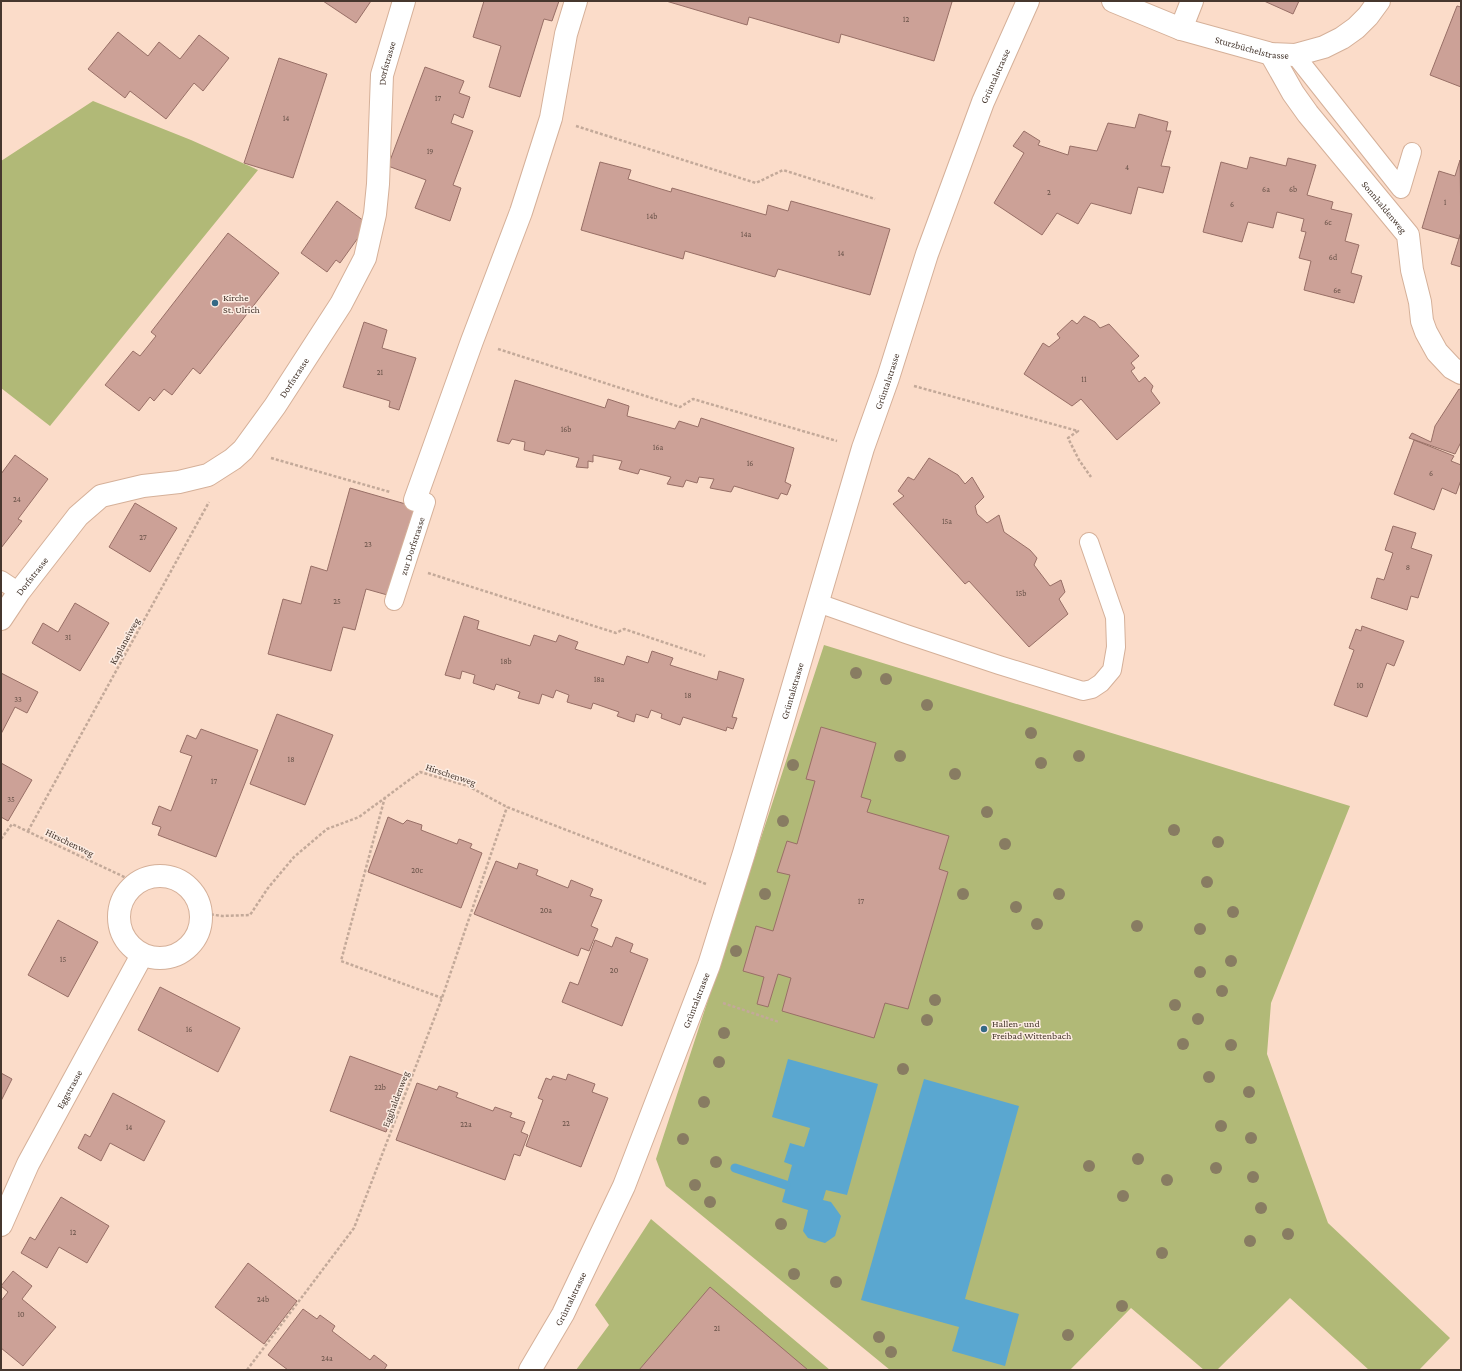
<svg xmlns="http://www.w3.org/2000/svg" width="1462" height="1371" viewBox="0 0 1462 1371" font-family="'Crimson Pro',serif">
  <rect width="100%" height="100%" fill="#fbdcc9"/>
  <!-- green -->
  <path fill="#b1b977" d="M 93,101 L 191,140 L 258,170 L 50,426 L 1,388 L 1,161 Z
    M 824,645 L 1350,806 L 1271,1003 L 1267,1054 L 1328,1223 L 1450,1338 L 1419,1370 L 1369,1370 L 1290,1298 L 1217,1370 L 1204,1370 L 1131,1308 L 1070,1370 L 890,1370 L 666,1186 L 656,1159 Z
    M 651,1219 L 830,1370 L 576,1370 L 609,1325 L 595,1305 Z"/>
  <!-- water -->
  <path fill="#5aa7d0" d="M 788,1059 L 878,1084 L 847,1195 L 826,1190 L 823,1200 L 831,1202 L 841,1216 L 835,1236 L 825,1243 L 808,1238 L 803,1231 L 808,1210 L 782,1202 L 792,1165 L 784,1162 L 790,1143 L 804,1147 L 810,1128 L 772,1117 Z
    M 924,1079 L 1019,1106 L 965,1299 L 1019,1314 L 1005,1366 L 952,1351 L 959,1327 L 861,1300 Z"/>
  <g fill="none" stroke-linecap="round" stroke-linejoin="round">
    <!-- stream -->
    <path stroke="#5aa7d0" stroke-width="9" d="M 735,1168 L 786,1185"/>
  </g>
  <!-- building -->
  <path fill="#cca197" stroke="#986f66" d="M 323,1 L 371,1 L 356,23 Z
    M 484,1 L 559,1 L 552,21 L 544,19 L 520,97 L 489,87 L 501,46 L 473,37 Z
    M 666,1 L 949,1 L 952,2 L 934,61 L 841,34 L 839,43 L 749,17 L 747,25 Z
    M 1264,1 L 1299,1 L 1293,14 Z
    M 1457,6 L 1461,7 L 1461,87 L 1430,75 Z
    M 118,32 L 148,56 L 159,42 L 180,59 L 199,35 L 229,58 L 203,91 L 194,83 L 166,119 L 130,91 L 125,98 L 88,69 Z
    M 279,58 L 327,74 L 293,178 L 244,163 Z
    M 425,67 L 464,81 L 459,93 L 470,97 L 463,118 L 454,114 L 451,123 L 473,131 L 453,185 L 461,188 L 450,221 L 415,208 L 426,180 L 388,166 Z
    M 1139,114 L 1168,122 L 1166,131 L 1171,131 L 1161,166 L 1170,167 L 1163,193 L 1138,187 L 1131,214 L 1091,203 L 1078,224 L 1057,213 L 1042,235 L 994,203 L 1024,153 L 1013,146 L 1024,131 L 1040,141 L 1038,145 L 1068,155 L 1070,146 L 1097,151 L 1108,123 L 1135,128 Z
    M 1250,157 L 1286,166 L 1288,158 L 1316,165 L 1307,195 L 1333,202 L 1331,209 L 1352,214 L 1345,241 L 1359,245 L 1351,273 L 1362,276 L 1354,303 L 1304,290 L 1311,261 L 1299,258 L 1306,232 L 1301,231 L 1304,219 L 1277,212 L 1273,228 L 1248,222 L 1242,242 L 1203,232 L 1221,162 L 1247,169 Z
    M 1460,160 L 1461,232 L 1459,239 L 1422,228 L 1439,171 L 1455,176 Z
    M 600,162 L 631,170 L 628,179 L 671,192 L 672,188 L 766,215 L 768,205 L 788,211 L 791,201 L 890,229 L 870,295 L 778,269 L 775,277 L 685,251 L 683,259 L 581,230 Z
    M 337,201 L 368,224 L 340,263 L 336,260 L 327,272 L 301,253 Z
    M 1461,232 L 1461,267 L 1451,264 Z
    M 228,233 L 279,273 L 200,374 L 193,368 L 172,395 L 164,389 L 154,401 L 150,397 L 139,411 L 105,385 L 133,351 L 140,356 L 156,336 L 151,332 Z
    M 1084,316 L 1095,322 L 1100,328 L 1109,324 L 1139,356 L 1131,363 L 1135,368 L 1131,371 L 1139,382 L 1145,377 L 1153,386 L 1151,391 L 1160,403 L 1117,440 L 1081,399 L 1072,406 L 1024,374 L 1043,343 L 1049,347 L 1060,338 L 1057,334 L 1072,320 L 1077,324 Z
    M 364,322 L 387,330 L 382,348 L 416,358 L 399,410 L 389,407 L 390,401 L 343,387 Z
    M 515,380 L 605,408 L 608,399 L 629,406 L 627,416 L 675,429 L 679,421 L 698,427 L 701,418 L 794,448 L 785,482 L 791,485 L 787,495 L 781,493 L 778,499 L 734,486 L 731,492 L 710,488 L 714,479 L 699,477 L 697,483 L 686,480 L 683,487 L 667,484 L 671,477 L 640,469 L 638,474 L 619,469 L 622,461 L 593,455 L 593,462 L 588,461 L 588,468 L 576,467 L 579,458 L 546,450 L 544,455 L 524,450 L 525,442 L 512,439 L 509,444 L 497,441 Z
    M 1459,389 L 1461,390 L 1461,442 L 1455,454 L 1409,438 L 1412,433 L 1431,442 L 1435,426 Z
    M 1414,440 L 1454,456 L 1451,461 L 1461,465 L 1461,480 L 1456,494 L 1442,488 L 1434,510 L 1394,494 Z
    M 15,455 L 48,479 L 18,519 L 22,521 L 1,548 L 1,474 Z
    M 929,458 L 958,475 L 965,484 L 972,477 L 984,497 L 975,506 L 977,514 L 987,523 L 999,515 L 1004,532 L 1030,550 L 1037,558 L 1034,565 L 1050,586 L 1061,580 L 1065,592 L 1059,599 L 1068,614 L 1029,647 L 969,581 L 965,584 L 893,504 L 904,496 L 898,491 L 908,477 L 914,480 Z
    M 350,488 L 416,507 L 391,596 L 366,589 L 355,630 L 343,627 L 331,671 L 268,654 L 283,599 L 301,604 L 311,566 L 327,571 Z
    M 135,503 L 177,528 L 150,572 L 109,547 Z
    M 1393,526 L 1416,533 L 1411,548 L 1432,555 L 1418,598 L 1411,596 L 1407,610 L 1371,598 L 1377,578 L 1384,580 L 1393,553 L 1385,550 Z
    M 75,603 L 109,623 L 80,671 L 32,643 L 43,623 L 58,632 Z
    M 464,616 L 479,621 L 477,629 L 530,646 L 534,635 L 556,642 L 559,635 L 578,642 L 575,649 L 624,665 L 627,656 L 648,663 L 652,651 L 673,658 L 670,665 L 717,680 L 719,671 L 744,679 L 732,717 L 737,718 L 733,729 L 727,727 L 726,731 L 683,717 L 680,725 L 661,718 L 662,714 L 651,710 L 648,718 L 636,714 L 634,722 L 617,716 L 619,712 L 593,703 L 591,709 L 567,702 L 569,695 L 556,690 L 553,698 L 542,694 L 539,704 L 518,698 L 520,692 L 496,684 L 494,690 L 473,683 L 475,675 L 462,671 L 460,679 L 445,675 Z
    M 1362,626 L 1404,641 L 1394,666 L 1387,663 L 1367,717 L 1334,705 L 1354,650 L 1349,648 L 1356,629 L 1361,631 Z
    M 1,673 L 38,692 L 27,713 L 15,707 L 1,734 Z
    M 277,714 L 333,735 L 305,805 L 250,784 Z
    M 821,727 L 876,743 L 861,797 L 871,800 L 867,812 L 949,836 L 939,869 L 948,872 L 908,1009 L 885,1003 L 874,1038 L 782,1011 L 791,978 L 778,974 L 768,1007 L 757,1004 L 764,977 L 743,971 L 756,926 L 773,931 L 790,875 L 777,872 L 787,841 L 797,844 L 815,781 L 806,779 Z
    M 201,729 L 258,750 L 216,857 L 158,835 L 161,827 L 152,824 L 159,806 L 171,811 L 192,756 L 180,752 L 187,735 L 196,739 Z
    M 1,763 L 32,780 L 8,821 L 1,817 Z
    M 388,817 L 403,824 L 407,820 L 422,825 L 421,830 L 457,844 L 459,839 L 472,844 L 470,848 L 482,853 L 461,908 L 368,872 Z
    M 496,861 L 517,869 L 519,863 L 538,870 L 536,875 L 568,888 L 571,880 L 593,889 L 590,896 L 602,900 L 591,926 L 598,929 L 589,951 L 581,948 L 578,956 L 474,914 Z
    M 58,920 L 98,942 L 68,997 L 28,975 Z
    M 616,937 L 633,944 L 630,952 L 648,959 L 622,1026 L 562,1002 L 570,982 L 578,985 L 595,940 L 612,947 Z
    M 160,987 L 240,1028 L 218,1072 L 138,1030 Z
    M 350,1056 L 407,1077 L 386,1132 L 330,1111 Z
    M 1,1073 L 12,1079 L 1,1101 Z
    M 568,1074 L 595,1084 L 592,1092 L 608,1098 L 581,1167 L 526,1146 L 543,1100 L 538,1098 L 546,1078 L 551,1080 L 553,1076 L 566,1080 Z
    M 417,1083 L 437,1090 L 439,1086 L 458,1093 L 456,1097 L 493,1111 L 495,1107 L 512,1113 L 510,1117 L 525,1122 L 521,1132 L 528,1135 L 520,1156 L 514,1154 L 505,1180 L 396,1140 Z
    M 113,1093 L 165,1121 L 144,1161 L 110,1143 L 101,1161 L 78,1148 L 85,1134 L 90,1137 Z
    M 61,1197 L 109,1226 L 87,1263 L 59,1247 L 47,1268 L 21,1253 L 30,1237 L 35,1240 Z
    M 248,1263 L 297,1301 L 264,1344 L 215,1307 Z
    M 13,1271 L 32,1286 L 22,1299 L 56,1327 L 23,1366 L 1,1348 L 1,1301 L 8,1292 L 1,1286 Z
    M 710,1287 L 808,1370 L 639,1370 Z
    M 303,1309 L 317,1319 L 320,1315 L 335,1326 L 332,1331 L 370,1360 L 374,1355 L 387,1365 L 384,1370 L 288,1370 L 268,1355 Z"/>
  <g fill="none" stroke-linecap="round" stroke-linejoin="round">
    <defs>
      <g id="lane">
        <path d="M 1295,55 L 1401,189 L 1412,152"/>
        <path d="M 1,580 L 19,592"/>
        <path id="s1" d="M 394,601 L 426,502 L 415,500"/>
        <path d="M 818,603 L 906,634 L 999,665 L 1083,691 L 1092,689 L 1101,683 L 1112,670 L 1116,647 L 1115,617 L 1089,542"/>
      </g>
      <g id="street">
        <path id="s2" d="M 1113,1 L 1181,29 L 1271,54 L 1295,55 L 1324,47 L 1342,38 L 1356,28 L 1368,16 L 1379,1"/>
        <path d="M 1181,29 L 1192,1"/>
        <path id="s3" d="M 1271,54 L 1293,93 L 1308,114 L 1408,235 L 1412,270 L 1420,302 L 1422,321 L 1426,332 L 1437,352 L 1452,368 L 1461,373"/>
        <path d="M 415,500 L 472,341 L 521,212 L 551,118 L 566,34 L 576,1"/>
        <path id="s4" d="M 1,619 L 19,592 L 78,516 L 101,496 L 143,486 L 179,482 L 208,475 L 233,459 L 243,450 L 275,406 L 341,304 L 365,258 L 375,214 L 378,184 L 382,75 L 404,1"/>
        <circle cx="160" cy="917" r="41"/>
        <path id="s5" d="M 1,1225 L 28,1164 L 142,955"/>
        <path id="s6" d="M 530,1370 L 563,1314 L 624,1186 L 709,965 L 744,853 L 863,448 L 888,378 L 927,254 L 983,102 L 1028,1"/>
      </g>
    </defs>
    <!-- lane casing -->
    <use href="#lane" stroke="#d5b099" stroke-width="20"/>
    <!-- street casing -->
    <use href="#street" stroke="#d5b099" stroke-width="24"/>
    <!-- path -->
    <path stroke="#c3a999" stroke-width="2.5" stroke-dasharray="3 2" stroke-linecap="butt" d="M 576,126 L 756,183 L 783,170 L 875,199
      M 498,349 L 680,407 L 693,399 L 837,441
      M 914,386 L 1078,431 L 1068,438 L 1079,460 L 1091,477
      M 271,458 L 390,492
      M 428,573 L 616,633 L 624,629 L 705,656
      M 385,797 L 341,961 L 442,998
      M 28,831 L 209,502
      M 1,839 L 12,824 L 137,883
      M 201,913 L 222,916 L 250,915 L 268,888 L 294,857 L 327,829 L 359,817 L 420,772 L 468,786 L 507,807 L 706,884
      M 723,1003 L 779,1022
      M 247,1370 L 354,1228 L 442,998 L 507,807"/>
    <!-- lane -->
    <use href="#lane" stroke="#fff" stroke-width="18"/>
    <!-- street -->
    <use href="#street" stroke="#fff" stroke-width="22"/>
  </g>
  <!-- trees -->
  <g fill="#887c62">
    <circle cx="856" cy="673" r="6"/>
    <circle cx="886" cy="679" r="6"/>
    <circle cx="927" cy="705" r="6"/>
    <circle cx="1031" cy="733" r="6"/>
    <circle cx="900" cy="756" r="6"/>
    <circle cx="1079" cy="756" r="6"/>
    <circle cx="1041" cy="763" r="6"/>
    <circle cx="793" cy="765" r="6"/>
    <circle cx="955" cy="774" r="6"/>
    <circle cx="987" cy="812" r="6"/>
    <circle cx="783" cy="821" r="6"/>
    <circle cx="1174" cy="830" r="6"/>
    <circle cx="1218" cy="842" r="6"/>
    <circle cx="1005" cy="844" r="6"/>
    <circle cx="1207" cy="882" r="6"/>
    <circle cx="765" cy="894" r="6"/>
    <circle cx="963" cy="894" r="6"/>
    <circle cx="1059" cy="894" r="6"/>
    <circle cx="1016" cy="907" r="6"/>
    <circle cx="1233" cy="912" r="6"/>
    <circle cx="1037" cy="924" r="6"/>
    <circle cx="1137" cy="926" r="6"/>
    <circle cx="1200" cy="929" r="6"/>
    <circle cx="736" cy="951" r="6"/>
    <circle cx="1231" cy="961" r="6"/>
    <circle cx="1200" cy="972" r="6"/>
    <circle cx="1222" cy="991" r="6"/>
    <circle cx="935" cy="1000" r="6"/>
    <circle cx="1175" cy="1005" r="6"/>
    <circle cx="1198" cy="1019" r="6"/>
    <circle cx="927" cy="1020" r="6"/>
    <circle cx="724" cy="1033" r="6"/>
    <circle cx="1183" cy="1044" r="6"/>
    <circle cx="1231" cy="1045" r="6"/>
    <circle cx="719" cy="1062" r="6"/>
    <circle cx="903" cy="1069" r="6"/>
    <circle cx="1209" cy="1077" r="6"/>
    <circle cx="1249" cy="1092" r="6"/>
    <circle cx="704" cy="1102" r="6"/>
    <circle cx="1221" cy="1126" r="6"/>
    <circle cx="1251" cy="1138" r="6"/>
    <circle cx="683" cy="1139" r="6"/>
    <circle cx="1138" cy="1159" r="6"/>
    <circle cx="716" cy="1162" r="6"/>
    <circle cx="1089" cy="1166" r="6"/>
    <circle cx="1216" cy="1168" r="6"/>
    <circle cx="1253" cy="1177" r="6"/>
    <circle cx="1167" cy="1180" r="6"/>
    <circle cx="695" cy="1185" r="6"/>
    <circle cx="1123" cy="1196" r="6"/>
    <circle cx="710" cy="1202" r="6"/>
    <circle cx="1261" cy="1208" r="6"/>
    <circle cx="781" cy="1224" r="6"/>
    <circle cx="1288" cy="1234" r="6"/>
    <circle cx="1250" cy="1241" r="6"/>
    <circle cx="1162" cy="1253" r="6"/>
    <circle cx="794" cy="1274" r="6"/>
    <circle cx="836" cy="1282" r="6"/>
    <circle cx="1122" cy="1306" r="6"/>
    <circle cx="1068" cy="1335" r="6"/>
    <circle cx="879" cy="1337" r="6"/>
    <circle cx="891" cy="1352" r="6"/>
  </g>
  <!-- markers -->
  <g fill="#356986" stroke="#fdede3" stroke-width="1.5">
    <circle cx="215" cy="303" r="4"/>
    <circle cx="984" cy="1029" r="4"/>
  </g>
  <g text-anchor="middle" stroke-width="3" stroke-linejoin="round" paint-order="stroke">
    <!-- number labels -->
    <g font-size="8" fill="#685248">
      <text x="906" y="22">12</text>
      <text x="438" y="101">17</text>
      <text x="286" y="121">14</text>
      <text x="430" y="154">19</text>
      <text x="1127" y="170">4</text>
      <text x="1266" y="192">6a</text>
      <text x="1293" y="192">6b</text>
      <text x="1049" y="195">2</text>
      <text x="1445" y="205">1</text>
      <text x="1232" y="207">6</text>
      <text x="652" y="219">14b</text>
      <text x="1328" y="225">6c</text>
      <text x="746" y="237">14a</text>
      <text x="841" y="256">14</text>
      <text x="1333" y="260">6d</text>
      <text x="1337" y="293">6e</text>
      <text x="380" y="375">21</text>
      <text x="1084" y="382">11</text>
      <text x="566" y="432">16b</text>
      <text x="658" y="450">16a</text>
      <text x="750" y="466">16</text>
      <text x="1431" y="476">6</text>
      <text x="17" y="502">24</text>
      <text x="947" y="524">15a</text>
      <text x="143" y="540">27</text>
      <text x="368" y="547">23</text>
      <text x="1408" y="570">8</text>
      <text x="1021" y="596">15b</text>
      <text x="337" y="604">25</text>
      <text x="68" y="640">31</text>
      <text x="506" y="664">18b</text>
      <text x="599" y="682">18a</text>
      <text x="1360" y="688">10</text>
      <text x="688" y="698">18</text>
      <text x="18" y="702">33</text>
      <text x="291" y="762">18</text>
      <text x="214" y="784">17</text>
      <text x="11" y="802">35</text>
      <text x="417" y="873">20c</text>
      <text x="861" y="904">17</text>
      <text x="546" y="913">20a</text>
      <text x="63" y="962">15</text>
      <text x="614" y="973">20</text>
      <text x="189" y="1032">16</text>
      <text x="380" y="1090">22b</text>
      <text x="566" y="1126">22</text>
      <text x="466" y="1127">22a</text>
      <text x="129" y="1130">14</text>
      <text x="73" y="1235">12</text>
      <text x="263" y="1302">24b</text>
      <text x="21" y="1317">10</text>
      <text x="717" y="1331">21</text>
      <text x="327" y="1361">24a</text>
    </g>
    <!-- street labels -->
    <g font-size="10" fill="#46372e" stroke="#fdede3">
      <text dy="4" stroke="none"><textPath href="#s2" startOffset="147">Sturzbüchelstrasse</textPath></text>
      <text dy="4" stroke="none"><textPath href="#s4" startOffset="736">Dorfstrasse</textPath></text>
      <text dy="4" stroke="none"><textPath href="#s6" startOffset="1378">Grüntalstrasse</textPath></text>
      <text dy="4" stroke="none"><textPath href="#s3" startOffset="191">Sonnhaldenweg</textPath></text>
      <text dy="4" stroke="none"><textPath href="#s4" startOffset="400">Dorfstrasse</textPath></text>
      <text dy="4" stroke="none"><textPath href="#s6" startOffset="1054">Grüntalstrasse</textPath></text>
      <text dy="4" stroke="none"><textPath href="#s1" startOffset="58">zur Dorfstrasse</textPath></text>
      <text dy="4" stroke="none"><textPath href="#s4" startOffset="53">Dorfstrasse</textPath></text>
      <text transform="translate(124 641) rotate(-61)" y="4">Kaplaneiweg</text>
      <text dy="4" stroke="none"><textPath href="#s6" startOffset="730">Grüntalstrasse</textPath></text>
      <text transform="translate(451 774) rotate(18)" y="4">Hirschenweg</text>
      <text transform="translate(70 842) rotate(26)" y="4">Hirschenweg</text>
      <text dy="4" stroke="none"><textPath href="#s6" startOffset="406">Grüntalstrasse</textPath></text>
      <text dy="4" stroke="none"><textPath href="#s5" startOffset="152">Eggstrasse</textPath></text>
      <text transform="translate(395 1099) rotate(-69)" y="4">Egghaldenweg</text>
      <text dy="4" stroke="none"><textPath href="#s6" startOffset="82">Grüntalstrasse</textPath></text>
    </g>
    <!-- poi labels -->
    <g font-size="10" fill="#46372e" stroke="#fdede3" text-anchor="start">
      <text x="223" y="301">Kirche<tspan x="223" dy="12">St. Ulrich</tspan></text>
      <text x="992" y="1027">Hallen- und<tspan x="992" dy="12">Freibad Wittenbach</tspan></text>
    </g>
  </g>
  <!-- border -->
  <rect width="1462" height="1371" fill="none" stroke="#46372e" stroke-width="4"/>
</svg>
